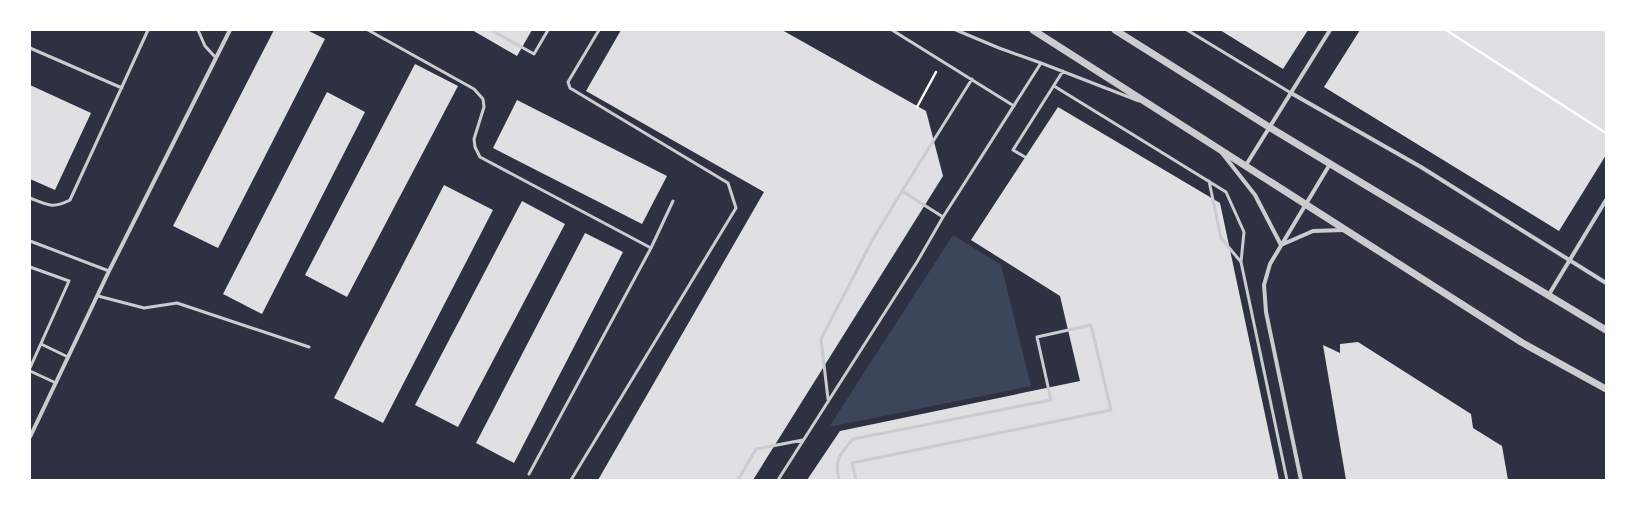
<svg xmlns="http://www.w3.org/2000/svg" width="1636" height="510" viewBox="0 0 1636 510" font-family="'Alegreya Sans',sans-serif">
  <rect width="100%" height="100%" fill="#2d3142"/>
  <!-- green -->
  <path fill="#3c4559" d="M 953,235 L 1001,265 L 1031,386 L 829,427 Z"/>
  <!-- building -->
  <path fill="#e0e0e3" d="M 274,30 L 307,30 L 325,39 L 218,248 L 173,226 Z
    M 472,30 L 532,30 L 517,56 Z
    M 621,30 L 782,30 L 926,111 L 943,176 L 753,480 L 598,480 L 764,192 L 586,91 Z
    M 1220,30 L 1308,30 L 1283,69 Z
    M 1360,30 L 1606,30 L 1606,155 L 1559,231 L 1324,87 Z
    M 415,64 L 458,86 L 347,297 L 305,275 Z
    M 30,85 L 91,113 L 55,190 L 30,179 Z
    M 327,92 L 365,112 L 262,314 L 223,294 Z
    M 517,100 L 667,176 L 642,224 L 493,148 Z
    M 1058,107 L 1220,203 L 1279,480 L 807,480 L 840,431 L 1080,381 L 1060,296 L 971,240 Z
    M 444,185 L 493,210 L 383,423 L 334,398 Z
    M 522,201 L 565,224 L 458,427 L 415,405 Z
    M 585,233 L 623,252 L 514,463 L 476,443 Z
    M 1358,342 L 1471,414 L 1473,428 L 1502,446 L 1508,480 L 1346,480 L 1323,345 L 1340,353 L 1340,344 Z"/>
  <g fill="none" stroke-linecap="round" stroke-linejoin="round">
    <!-- path -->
    <path stroke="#fff" stroke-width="2.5" d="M 1446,30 L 1606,133
      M 917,107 L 936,72"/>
    <!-- service -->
    <path stroke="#caccd0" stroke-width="3" d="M 198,30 L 205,46 L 216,58
      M 368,30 L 474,89 L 483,99 L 484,107 L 474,139 L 475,147 L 480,157 L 651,248
      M 491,30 L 534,54 L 548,30
      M 892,30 L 1014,106
      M 956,30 L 999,48 L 1041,63
      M 1187,30 L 1291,93
      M 30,48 L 122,88
      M 1054,86 L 1226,192 L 1244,232 L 1241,262 L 1287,480
      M 1025,157 L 1013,150 L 1063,71
      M 1209,181 L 1221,238 L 1241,262
      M 30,198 C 47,205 53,209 70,200 L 148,30
      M 943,217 L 902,191 L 972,79
      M 30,241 L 109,271
      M 30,267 L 69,281 L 30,368
      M 98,296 L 144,308 L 177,303 L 309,347
      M 41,344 L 68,357
      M 30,371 L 56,383
      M 828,399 L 821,339 L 873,239 L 902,191
      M 529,474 L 651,248 L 673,201
      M 571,480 L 736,208 L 728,183 L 570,88 L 568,82 L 599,30
      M 738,480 L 756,449 L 803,440
      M 778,480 L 917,262 L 943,217 L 1041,63 L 1139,101
      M 839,480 C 834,460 840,454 853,439 L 1051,400 L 1037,337 L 1091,325 L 1111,410 L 852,463 L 856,480"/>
    <!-- minor -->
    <path stroke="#caccd0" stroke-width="4" d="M 1291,93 L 1421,167 L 1606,283
      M 1222,153 L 1255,195 L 1281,245
      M 1246,165 L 1330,30
      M 1281,245 L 1313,231 L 1344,230
      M 1548,296 L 1606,200
      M 30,437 L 109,271 L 230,30
      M 1301,480 L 1266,312 L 1264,285 L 1270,264 L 1330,164"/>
    <!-- tertiary -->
    <path stroke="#caccd0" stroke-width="7" d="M 1033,30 L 1521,342 L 1606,389
      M 1115,30 L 1269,127 L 1606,330"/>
  </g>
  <!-- border -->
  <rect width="1636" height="510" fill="none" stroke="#ffffff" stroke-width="62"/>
</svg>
